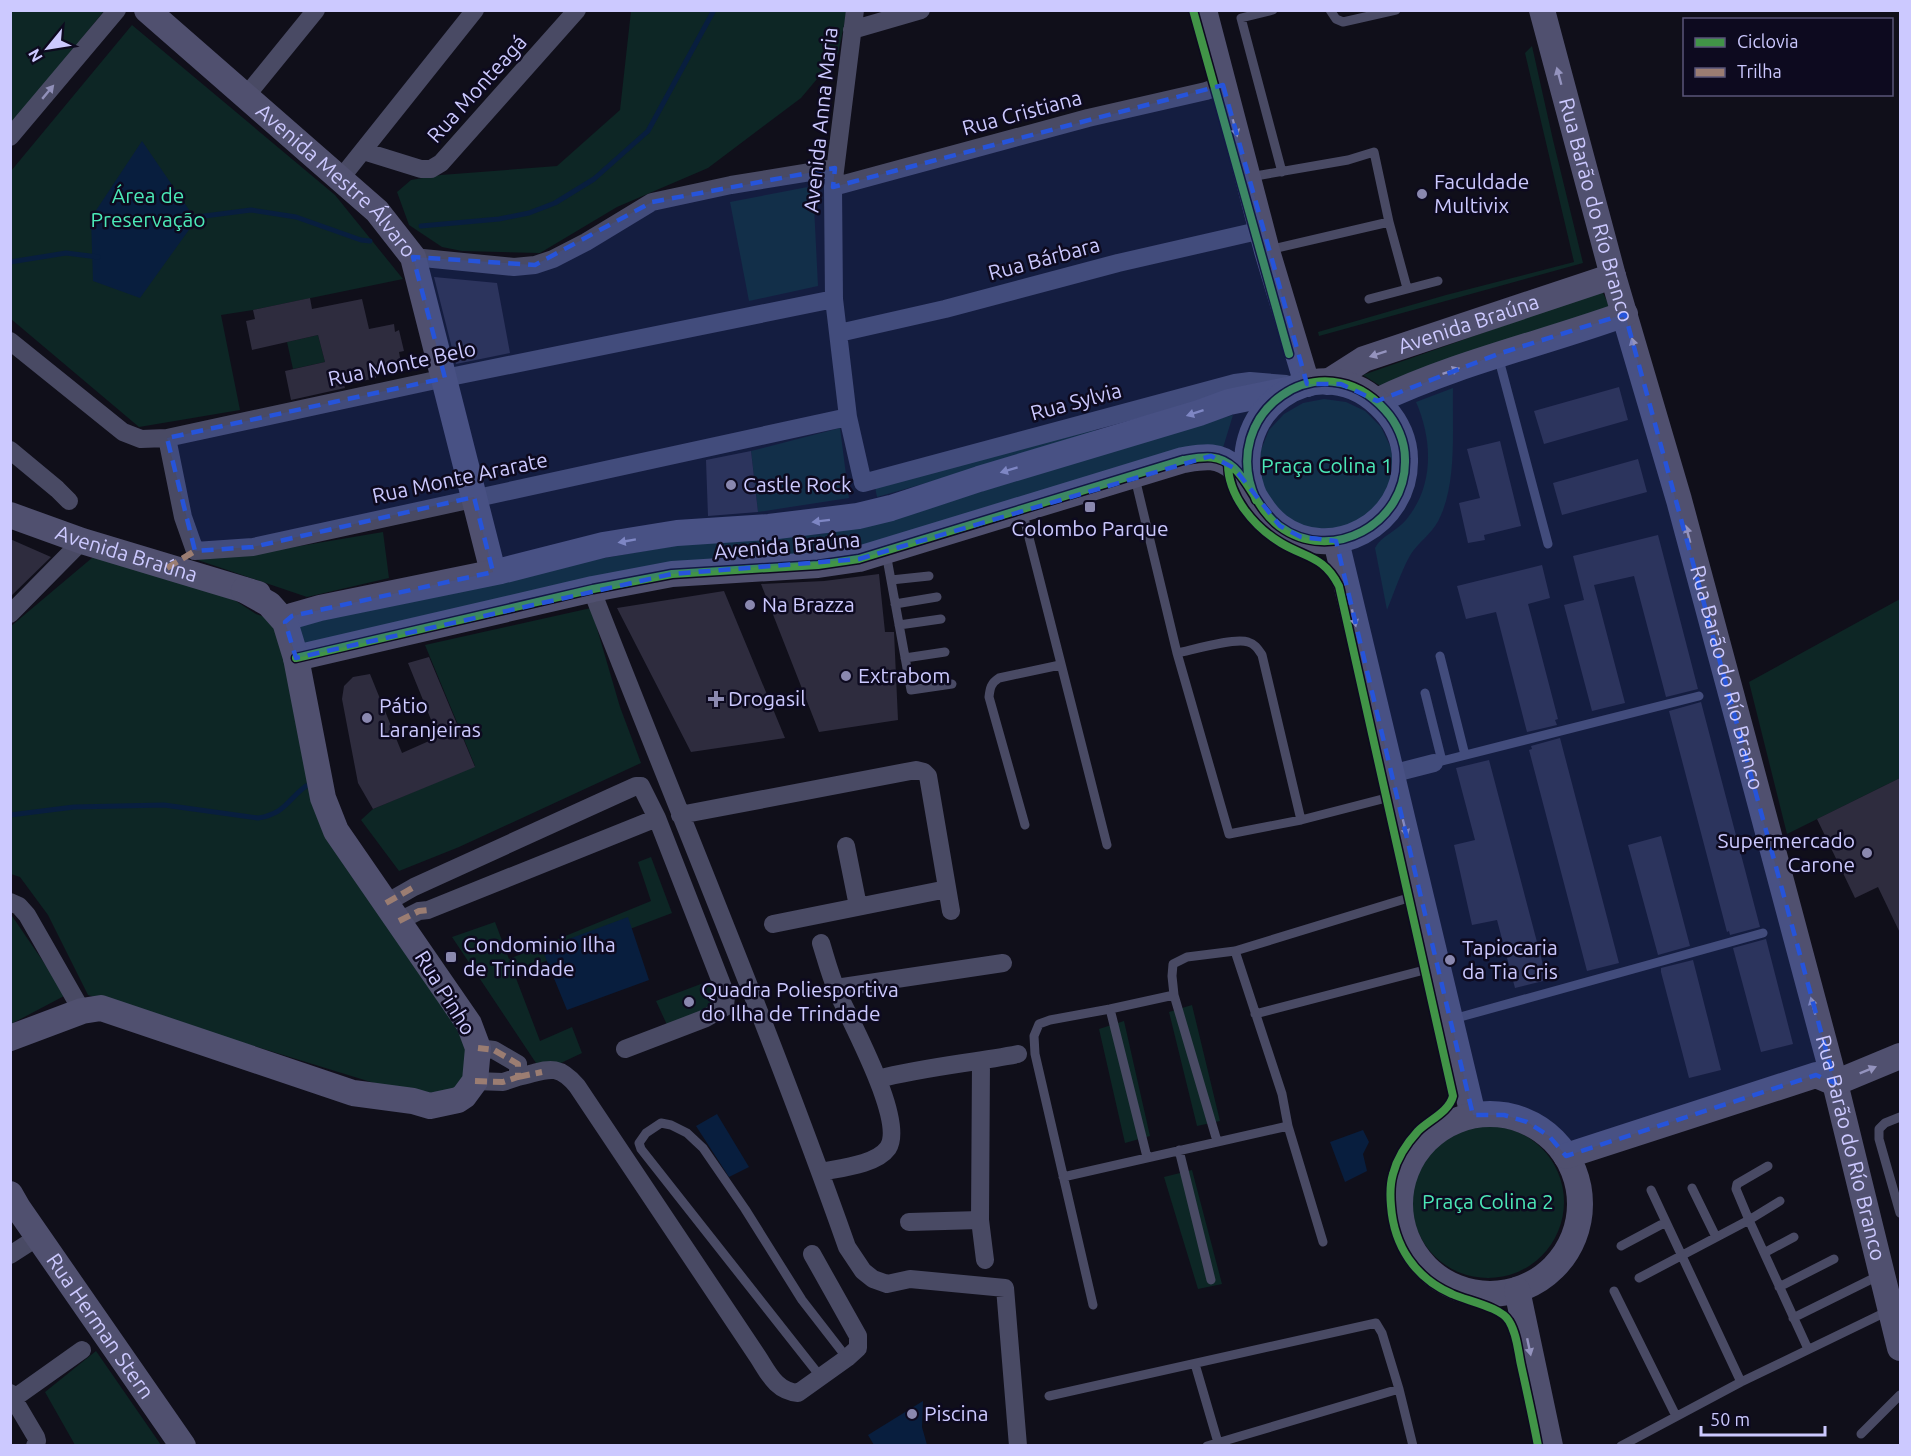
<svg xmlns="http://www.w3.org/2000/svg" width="1911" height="1456" viewBox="0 0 1911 1456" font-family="Ubuntu,sans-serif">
  <rect width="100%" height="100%" fill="#100f1a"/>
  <!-- green -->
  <path fill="#0d2625" d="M 10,11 L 104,11 L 11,125 L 10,125 Z
    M 631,11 L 847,11 L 838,54 L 801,98 L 708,168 L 617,207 L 540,253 L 462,251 L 442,247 L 409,225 L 397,192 L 411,180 L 441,175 L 557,166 L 620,110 Z
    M 132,25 L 335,195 L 403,279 L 253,310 L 221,315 L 240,410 L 139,427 L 11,319 L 11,171 Z
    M 1532,46 L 1553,140 L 1583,263 L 1319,336 L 1318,332 L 1446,295 L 1574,262 L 1525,53 Z
    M 813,186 L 818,286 L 749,301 L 730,202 Z
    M 1602,291 L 1612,311 L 1382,387 L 1363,375 Z
    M 318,335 L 325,362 L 293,369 L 287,342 Z
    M 1453,388 C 1452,427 1457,479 1441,515 C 1434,532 1423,538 1413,551 C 1404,563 1393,596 1387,610 L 1375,548 C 1381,536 1397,531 1406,520 C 1434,486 1433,441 1416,402 Z
    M 1324,399 L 1346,402 L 1365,411 L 1381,427 L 1391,448 L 1394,471 L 1377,512 L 1337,533 L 1293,526 L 1264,493 L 1259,472 L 1261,450 L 1269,430 L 1284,414 L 1303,403 Z
    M 1233,415 L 1222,451 L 875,544 L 301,644 L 298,626 L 561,566 L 627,554 L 686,544 L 821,534 L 893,519 L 1130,445 Z
    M 1095,427 L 1095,435 L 877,497 L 875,487 Z
    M 840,428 L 849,498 L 758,512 L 751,451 Z
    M 383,532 L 389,578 L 307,597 L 186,556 L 241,556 Z
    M 99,552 L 236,601 L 256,614 L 279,622 L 322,814 L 466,1032 L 465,1084 L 440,1097 L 413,1095 L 88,995 L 48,915 L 20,877 L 11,874 L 10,627 Z
    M 1900,599 L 1900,778 L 1787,834 L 1749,682 Z
    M 591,608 L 620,707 L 641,763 L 459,847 L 399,871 L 361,820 L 373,809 L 475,766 L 425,645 Z
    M 651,857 L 672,913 L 514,973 L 540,1041 L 572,1027 L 582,1053 L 542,1072 L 452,937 L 495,922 L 509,959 L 651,901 L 638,862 Z
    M 10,913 L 66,995 L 11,1024 L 10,1024 Z
    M 714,979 L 723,1003 L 668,1027 L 656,1001 Z
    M 1192,1005 L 1220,1121 L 1197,1126 L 1169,1012 Z
    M 1124,1021 L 1150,1136 L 1125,1143 L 1099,1029 Z
    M1412 1202a76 76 0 1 1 152 0a76 76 0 1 1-152 0Z
    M 1192,1170 L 1222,1284 L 1198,1289 L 1164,1177 Z
    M 96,1351 L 161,1445 L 75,1445 L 45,1392 Z"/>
  <!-- water -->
  <path fill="#081e3e" d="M 142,141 L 196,220 L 140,298 L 93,281 L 91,218 Z
    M 628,917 L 649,980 L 567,1010 L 542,949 Z
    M 717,1114 L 749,1167 L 729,1177 L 696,1126 Z
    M 1363,1130 L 1369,1142 L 1363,1154 L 1367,1171 L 1345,1182 L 1330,1142 Z
    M 923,1401 L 922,1427 L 927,1445 L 874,1445 L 868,1435 Z"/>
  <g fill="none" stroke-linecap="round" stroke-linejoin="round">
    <!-- stream -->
    <path stroke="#081e3e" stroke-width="5" d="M 189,218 L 251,210 L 296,217 L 361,240 L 370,241
      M 421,226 L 499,219 L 529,213 L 555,203 L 594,179 L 648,131 L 714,10
      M 10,262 L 66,253 L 98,257
      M 10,815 L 74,807 L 164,805 L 258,818 C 286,813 286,801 306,786"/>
  </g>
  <!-- building -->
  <path fill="#2e2c3e" d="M 434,277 L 497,283 L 510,353 L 456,364 Z
    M 310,298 L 312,309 L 362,299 L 369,329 L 394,324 L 395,332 L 399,330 L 404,351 L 399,352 L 401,363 L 374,369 L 376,378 L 344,385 L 345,388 L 291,400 L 285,371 L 325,362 L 318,335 L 252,350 L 246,321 L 255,319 L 253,310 Z
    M 1619,387 L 1628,420 L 1544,444 L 1534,411 Z
    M 1500,441 L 1521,526 L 1484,535 L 1485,540 L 1468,543 L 1459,503 L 1480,498 L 1467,449 Z
    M 751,451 L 758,512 L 708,516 L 706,460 Z
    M 1638,459 L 1647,492 L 1562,515 L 1553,483 Z
    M 1658,535 L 1698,689 L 1666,697 L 1634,576 L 1594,585 L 1625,703 L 1592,711 L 1564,605 L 1584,600 L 1573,556 Z
    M 10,539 L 51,557 L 10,597 Z
    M 1542,565 L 1550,598 L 1528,604 L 1558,719 L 1555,720 L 1557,725 L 1527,732 L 1496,612 L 1466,619 L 1457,586 Z
    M 879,574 L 885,632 L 894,632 L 898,720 L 819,732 L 761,584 L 824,581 Z
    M 724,591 L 785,738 L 691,752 L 617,608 Z
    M 429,657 L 475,767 L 373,809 L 358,783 L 342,699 L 344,686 L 353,677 L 370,674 L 402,753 L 438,737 L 408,663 Z
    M 1701,702 L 1760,927 L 1730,935 L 1729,931 L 1727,932 L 1669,711 Z
    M 1560,738 L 1619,963 L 1587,971 L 1529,750 L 1532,749 L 1531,746 Z
    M 1489,760 L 1547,980 L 1515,988 L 1497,920 L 1472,925 L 1454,845 L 1475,840 L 1456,768 Z
    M 1900,778 L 1900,933 L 1878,887 L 1855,898 L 1817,819 Z
    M 1661,836 L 1690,946 L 1658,955 L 1628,845 Z
    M 1766,939 L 1793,1044 L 1761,1052 L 1733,948 Z
    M 1693,960 L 1721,1070 L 1689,1078 L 1661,972 L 1661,968 Z"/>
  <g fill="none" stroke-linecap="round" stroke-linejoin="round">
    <!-- lane -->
    <path stroke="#494a64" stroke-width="9" d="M 1273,10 L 1241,18 L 1282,172
      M 1330,10 L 1336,19 L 1343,22 L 1396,10
      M 1250,177 L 1348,160 L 1374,152 L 1389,222 L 1268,250
      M 1389,222 L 1407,288
      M 1369,299 L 1438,281
      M 1498,356 L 1548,544
      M 1135,478 L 1177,653 L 1229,834 L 1301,820 L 1394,796
      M 1022,510 L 1107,845
      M 886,553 L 911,690 L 952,684
      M 891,580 L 929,576
      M 895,604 L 937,597
      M 899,625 L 941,619
      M 1177,653 C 1192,650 1235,637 1248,642 C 1255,644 1258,649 1262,655 L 1301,820
      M 1440,656 L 1465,755
      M 905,658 L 945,652
      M 1425,693 L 1442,761
      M 1434,763 L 1699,696
      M 1025,825 L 989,697 C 990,688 991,683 999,678 L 1060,665
      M 1174,995 L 1217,1141
      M 1110,1009 L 1147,1157
      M 1255,1014 L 1436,967
      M 1453,1019 L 1763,933
      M 1900,1117 L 1885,1123 L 1879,1129 L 1879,1139 L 1900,1213
      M 1288,1126 L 1323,1242
      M 1179,1150 L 1211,1280
      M 1063,1177 L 1288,1126 L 1282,1094 L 1235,951
      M 1692,1188 L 1716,1237
      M 1651,1190 L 1741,1382 L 1888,1311
      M 1780,1201 L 1749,1220 L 1808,1349
      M 1621,1246 L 1666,1222
      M 1764,1253 L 1794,1237
      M 1639,1278 L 1749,1220 L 1736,1189 L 1737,1184 L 1768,1166
      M 1779,1287 L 1834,1259
      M 1614,1291 L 1676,1416
      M 1093,1305 L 1035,1054 L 1034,1036 L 1039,1024 L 1050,1020 L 1110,1009 L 1174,995 L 1172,976 L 1173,964 L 1187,957 L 1235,951 L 1418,895
      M 1793,1318 L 1880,1275
      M 1195,1364 L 1219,1446
      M 820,1376 L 641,1149 L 639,1143 L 646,1133 L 661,1123 L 671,1125 L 687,1133 L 703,1148 L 745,1209 L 802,1300 L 847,1358
      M 1049,1396 L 1376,1323 L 1382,1333 L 1399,1389 L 1413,1446
      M 1861,1434 L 1900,1395
      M 1207,1446 L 1399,1389
      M 1621,1446 L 1741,1382"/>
    <!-- street -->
    <path stroke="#494a64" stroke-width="18" d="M 855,10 L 833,187 L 834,299 L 848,417 L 863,483 L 1235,383 L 1250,381 L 1286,384
      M 852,30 L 921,10
      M 246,96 L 316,10
      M 10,137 L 117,10
      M 363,151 L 421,169 L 431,169 L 441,163 L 577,10
      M 341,178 L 475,10
      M 833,187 L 1088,118 L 1206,91 L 1223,85
      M 413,257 L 514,267 L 535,265 L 553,259 L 586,242 L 652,202 L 731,185 L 835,168
      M 839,333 L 945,309 L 1118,263 L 1262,230
      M 10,341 L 123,432 L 141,439 L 167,438 L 445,378 L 834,299
      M 167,438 L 183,517 L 195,551 L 253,547 L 848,417
      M 10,450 L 57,489 L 69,501
      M 593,589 L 596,601 C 680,816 770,1029 847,1247 L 863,1271 L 873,1279 L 887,1284 L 910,1279 L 1005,1288 L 1018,1446
      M 10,614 L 82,541
      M 1391,774 L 1434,763
      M 680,815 L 916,770 L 924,772 L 928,776 L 951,911
      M 846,846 L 858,906
      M 10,902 L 19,906 L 27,915 L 82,1011
      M 386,903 L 414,887 L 616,795 L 636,786 L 641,786 L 657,818 L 726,995 L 725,1007 L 706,1018 L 625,1049
      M 399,921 L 419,911 L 428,910 L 657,818
      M 773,924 L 947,889
      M 836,988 L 1003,963
      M 981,1061 L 980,1220 L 985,1260
      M 518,1077 C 546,1071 556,1061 577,1086 L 758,1357 C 769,1374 776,1391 798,1393 L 847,1358 L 858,1348 L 858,1336 L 812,1254
      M 878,1079 C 924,1067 972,1063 1018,1054
      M 475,1081 L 503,1082 L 518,1077 L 518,1064 L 494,1050 L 478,1048
      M 820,1172 C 839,1168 876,1165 888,1148 C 906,1121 850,1021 837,991 C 830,975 826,959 821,943
      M 909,1222 L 980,1220
      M 10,1255 L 38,1237
      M 10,1393 L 36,1437 L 37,1441 L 35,1446
      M 13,1399 L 82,1350"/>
    <!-- secondary -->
    <g stroke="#50506f" stroke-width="26">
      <path id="s1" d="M 147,10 L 377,211 L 413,257 L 493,572"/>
      <path d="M 1204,10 L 1267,251 L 1307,384"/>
      <path id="s2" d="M 1542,10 L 1613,276 L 1679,500 L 1729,686 L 1835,1083 L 1900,1348"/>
      <path id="s3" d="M 1328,382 L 1364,359 L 1613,276"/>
      <path d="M 1377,401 C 1456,363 1542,344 1625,314"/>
      <path id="s4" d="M 10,515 L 82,541 L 258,594"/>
      <path d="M 1336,541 L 1473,1115"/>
      <path d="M 285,622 L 292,616 L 320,608 L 501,571 L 603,545 L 677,533 L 769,527 L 858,516 L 891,508 L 979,479 L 1199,413 L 1229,402 L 1287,390"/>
      <path d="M 296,658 L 593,589 L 672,574 L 818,565 L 859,559 L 1183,460 C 1202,457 1218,453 1234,468 C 1251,484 1258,510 1279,526 C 1331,565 1407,524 1405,459 C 1405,441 1397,423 1385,410 C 1322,339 1216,412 1256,500"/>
      <path d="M 10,1038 L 82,1011 L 101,1008 L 353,1093 L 413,1101 L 430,1106 L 458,1100 L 464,1096 L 475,1081 L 478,1048 L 469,1024 L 336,831 L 323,798 L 296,658 L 285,622 L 269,604 L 244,590"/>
      <circle cx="1490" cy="1204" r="90"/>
      <path d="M 1566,1156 L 1816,1075 L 1835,1083 L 1900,1056"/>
      <path id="s5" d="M 10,1194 L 18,1208 L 183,1446"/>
      <path d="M 1517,1290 L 1550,1446"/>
    </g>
    <!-- quiet -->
    <path stroke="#9b7d72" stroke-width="6" stroke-dasharray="12 6" stroke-linecap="butt" d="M 167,568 L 195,551
      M 386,903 L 414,887
      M 399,921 L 419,911 L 428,910
      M 518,1077 L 542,1072
      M 475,1081 L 503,1082 L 518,1077 L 518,1064 L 494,1050 L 478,1048"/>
    <defs>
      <path id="cycleway" d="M 1193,10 L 1289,354
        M 1228,464 C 1228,496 1254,527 1281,543 C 1306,558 1324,556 1339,586 L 1453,1096 C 1449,1112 1429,1120 1418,1131 C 1407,1143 1397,1158 1393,1174 C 1390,1184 1390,1195 1391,1206 C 1394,1246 1415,1278 1452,1294 C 1467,1301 1501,1307 1509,1321 C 1517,1334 1518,1351 1521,1365 C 1527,1392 1533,1419 1538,1446
        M 296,658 L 593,589 L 672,574 L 818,565 L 859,559 L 1183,460 C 1202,457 1218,453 1234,468 C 1251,484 1258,510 1279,526 C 1331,565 1407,524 1405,459 C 1405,441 1397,423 1385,410 C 1322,339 1216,412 1256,500"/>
    </defs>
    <!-- cycleway casing -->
    <use href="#cycleway" stroke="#0d0a1f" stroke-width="11"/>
    <!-- cycleway -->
    <use href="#cycleway" stroke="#419447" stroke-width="8"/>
  </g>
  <!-- one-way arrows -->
  <defs><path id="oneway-solid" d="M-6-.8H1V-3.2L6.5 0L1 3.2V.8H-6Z" transform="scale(1.5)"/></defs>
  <g fill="#9493be">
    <use href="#oneway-solid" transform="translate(1559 76) rotate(-105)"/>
    <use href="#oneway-solid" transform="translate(1235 128) rotate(75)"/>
    <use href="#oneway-solid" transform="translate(1634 346) rotate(-106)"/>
    <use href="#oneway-solid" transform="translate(1378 354) rotate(162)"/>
    <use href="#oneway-solid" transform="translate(1451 371) rotate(-19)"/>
    <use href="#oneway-solid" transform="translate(1195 413) rotate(162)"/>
    <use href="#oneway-solid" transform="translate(1009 470) rotate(163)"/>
    <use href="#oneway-solid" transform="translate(821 521) rotate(173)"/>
    <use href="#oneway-solid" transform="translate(1688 534) rotate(-105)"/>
    <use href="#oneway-solid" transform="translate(627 541) rotate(170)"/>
    <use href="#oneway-solid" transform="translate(1354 618) rotate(77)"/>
    <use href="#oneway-solid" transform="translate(1405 828) rotate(76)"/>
    <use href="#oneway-solid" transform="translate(1813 1006) rotate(-105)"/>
    <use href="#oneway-solid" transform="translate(1868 1070) rotate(-22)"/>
    <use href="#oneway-solid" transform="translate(1529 1347) rotate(78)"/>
  </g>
  <use fill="#9190b9" href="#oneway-solid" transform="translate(48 92) rotate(-50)"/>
  <!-- marked area -->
  <path fill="#2654da" fill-opacity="0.2" stroke="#2654da" stroke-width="4.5" stroke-dasharray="12 8" stroke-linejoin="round" d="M 1223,85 L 1307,384 L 1341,384 L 1377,401 L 1498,354 L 1625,314 L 1835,1083 L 1816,1075 L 1566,1156 L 1549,1136 L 1527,1122 L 1504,1115 L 1473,1115 L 1336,541 L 1301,537 L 1280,526 L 1234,468 L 1211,456 L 859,559 L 672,574 L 296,658 L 285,622 L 292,616 L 493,572 L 474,497 L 253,547 L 195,551 L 167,438 L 445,378 L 413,257 L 535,265 L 652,202 L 835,168 L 833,187 Z"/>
  <!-- markers -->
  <g fill="#8a88af" stroke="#0d0a1f" stroke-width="2">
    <circle cx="1422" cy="194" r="6"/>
    <circle cx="731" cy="485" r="6"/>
    <rect x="1084" y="501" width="12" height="12" rx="3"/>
    <circle cx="750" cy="605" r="6"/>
    <circle cx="846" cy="676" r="6"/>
    <path d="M713 690h6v6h6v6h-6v6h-6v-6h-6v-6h6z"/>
    <circle cx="367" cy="718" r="6"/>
    <circle cx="1867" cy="853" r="6"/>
    <rect x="445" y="951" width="12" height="12" rx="3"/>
    <circle cx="1450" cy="960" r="6"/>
    <circle cx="689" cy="1002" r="6"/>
    <circle cx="912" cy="1414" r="6"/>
  </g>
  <g text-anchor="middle" stroke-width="5" stroke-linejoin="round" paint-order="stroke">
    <!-- street labels -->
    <g font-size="21" fill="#ccc9ff" stroke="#0d0a1f">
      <text transform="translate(477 89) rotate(-48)" y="7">Rua Monteagá</text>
      <text transform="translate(1022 113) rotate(-15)" y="7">Rua Cristiana</text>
      <text transform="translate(821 120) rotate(-84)" y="7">Avenida Anna Maria</text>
      <text dy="7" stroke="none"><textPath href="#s1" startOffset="255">Avenida Mestre Álvaro</textPath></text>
      <text dy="7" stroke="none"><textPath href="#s2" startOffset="207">Rua Barão do Río Branco</textPath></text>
      <text transform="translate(1044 259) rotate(-15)" y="7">Rua Bárbara</text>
      <text dy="7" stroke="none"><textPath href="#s3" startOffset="153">Avenida Braúna</textPath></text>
      <text transform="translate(402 364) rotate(-12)" y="7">Rua Monte Belo</text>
      <text transform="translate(1076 402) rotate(-15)" y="7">Rua Sylvia</text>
      <text transform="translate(460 478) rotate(-12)" y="7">Rua Monte Ararate</text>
      <text transform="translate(787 546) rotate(-5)" y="7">Avenida Braúna</text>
      <text dy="7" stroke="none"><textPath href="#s4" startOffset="123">Avenida Braúna</textPath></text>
      <text dy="7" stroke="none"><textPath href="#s2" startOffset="693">Rua Barão do Río Branco</textPath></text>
      <text transform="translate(445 993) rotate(58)" y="7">Rua Pinho</text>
      <text dy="7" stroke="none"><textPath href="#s2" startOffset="1179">Rua Barão do Río Branco</textPath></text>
      <text dy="7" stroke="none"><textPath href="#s5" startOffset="160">Rua Herman Stern</textPath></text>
    </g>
    <!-- poi labels -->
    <g font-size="21" fill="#ccc9ff" stroke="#0d0a1f" text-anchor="start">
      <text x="1434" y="189">Faculdade<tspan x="1434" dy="24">Multivix</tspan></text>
      <text x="743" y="492">Castle Rock</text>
      <text x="1090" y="536" text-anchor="middle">Colombo Parque</text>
      <text x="762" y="612">Na Brazza</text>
      <text x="858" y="683">Extrabom</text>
      <text x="728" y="706">Drogasil</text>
      <text x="379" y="713">Pátio<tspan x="379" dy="24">Laranjeiras</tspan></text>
      <text x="1855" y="848" text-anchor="end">Supermercado<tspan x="1855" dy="24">Carone</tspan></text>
      <text x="463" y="952">Condominio Ilha<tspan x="463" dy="24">de Trindade</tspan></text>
      <text x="1462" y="955">Tapiocaria<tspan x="1462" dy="24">da Tia Cris</tspan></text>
      <text x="701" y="997">Quadra Poliesportiva<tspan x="701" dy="24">do Ilha de Trindade</tspan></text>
      <text x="924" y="1421">Piscina</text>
    </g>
    <!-- park labels -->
    <g font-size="21" fill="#4be8b7" stroke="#0d0a1f">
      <text x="148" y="203">Área de<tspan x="148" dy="24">Preservação</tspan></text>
      <text x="1327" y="473">Praça Colina 1</text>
      <text x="1488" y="1209">Praça Colina 2</text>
    </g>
  </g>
  <!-- border -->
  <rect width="1911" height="1456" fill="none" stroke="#ccc9ff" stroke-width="24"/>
  <!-- legend -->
  <rect x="1683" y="18" width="210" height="78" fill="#0d0a1f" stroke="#595679" stroke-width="1.5"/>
  <rect x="1695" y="38" width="30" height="9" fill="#419447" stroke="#595679" stroke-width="1.5"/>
  <text x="1737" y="48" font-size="18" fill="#ccc9ff">Ciclovia</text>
  <rect x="1695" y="68" width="30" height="9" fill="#9b7d72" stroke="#595679" stroke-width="1.5"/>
  <text x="1737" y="78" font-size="18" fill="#ccc9ff">Trilha</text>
  <!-- north arrow -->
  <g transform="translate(48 48) rotate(240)" stroke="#0d0a1f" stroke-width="4.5" paint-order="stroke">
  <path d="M0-4.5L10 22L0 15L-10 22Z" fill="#ccc9ff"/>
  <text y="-9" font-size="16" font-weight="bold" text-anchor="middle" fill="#ccc9ff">N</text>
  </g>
  <!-- scale -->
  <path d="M1701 1426v9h124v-9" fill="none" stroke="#ccc9ff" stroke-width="3"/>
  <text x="1710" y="1426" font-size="18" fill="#ccc9ff" stroke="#0d0a1f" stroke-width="4.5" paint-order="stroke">50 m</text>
</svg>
